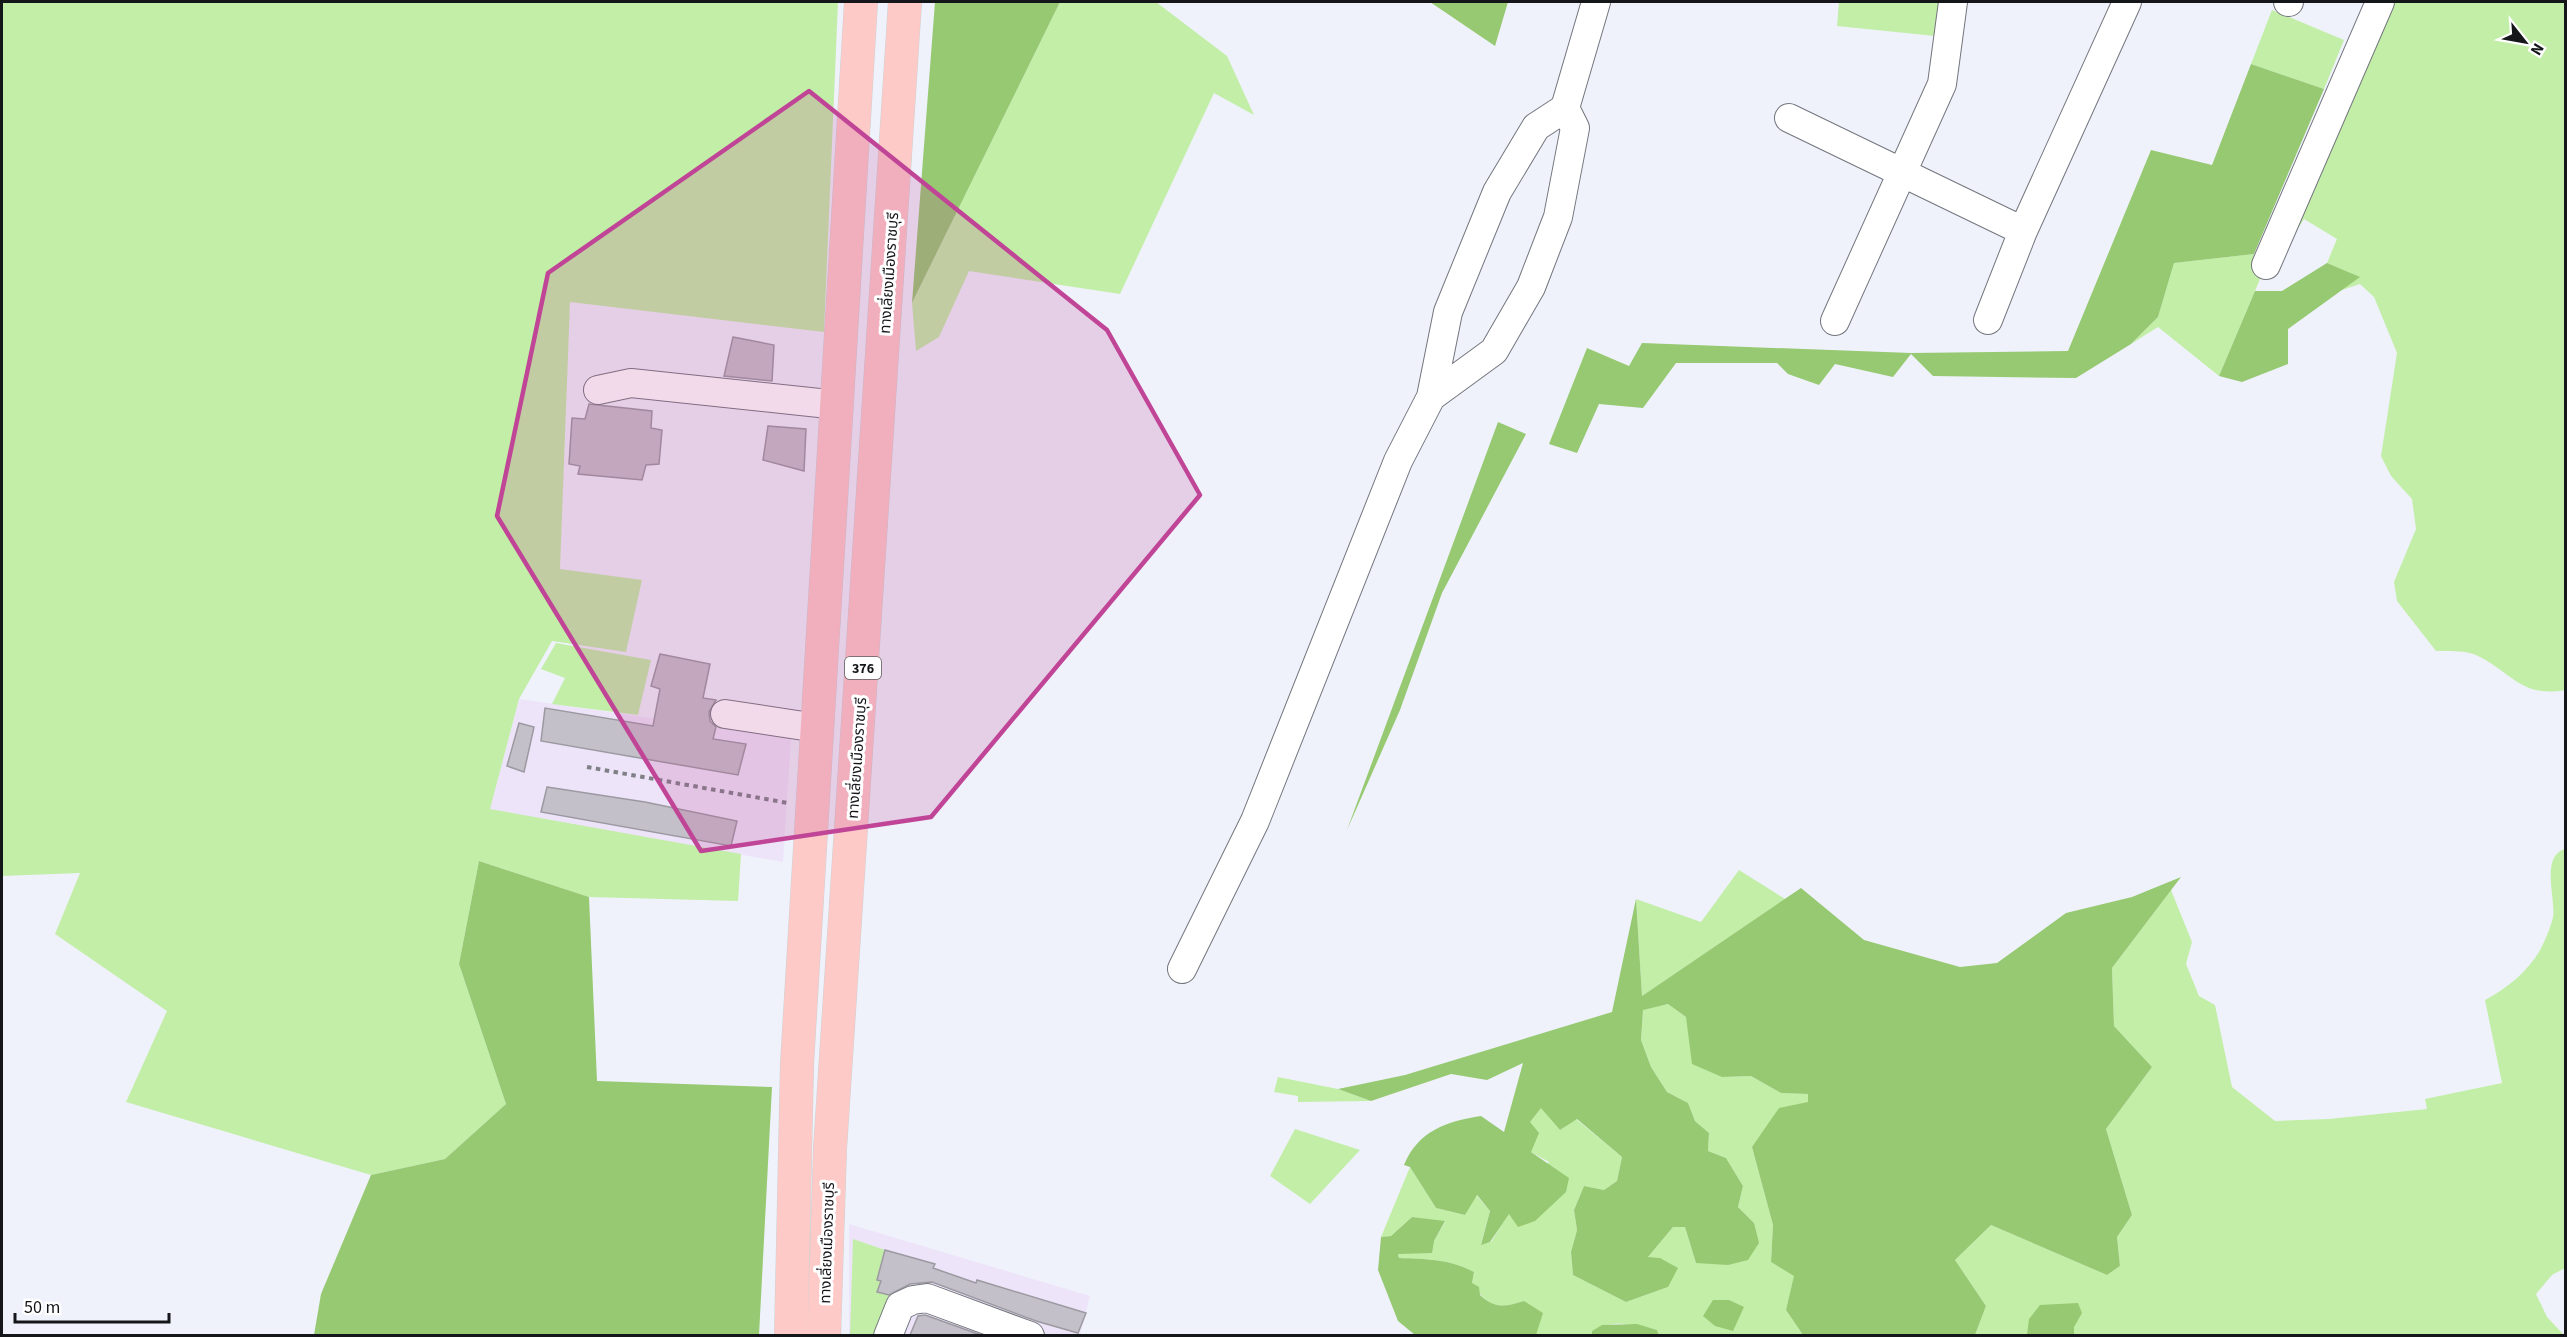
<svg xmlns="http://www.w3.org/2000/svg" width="2567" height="1337" viewBox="0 0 2567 1337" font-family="'Source Sans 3','Noto Sans Thai',sans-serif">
  <rect width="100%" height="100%" fill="#eff2fb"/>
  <!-- commercial -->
  <path fill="#ede4f9" d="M 519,699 L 791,738 L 783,862 L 489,810 Z
    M 849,1224 L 1090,1296 L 1080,1335 L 849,1336 Z"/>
  <!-- green -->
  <path fill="#c3eea7" d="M 2,2 L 838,2 L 824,332 L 570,302 L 560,569 L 642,580 L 626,652 L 552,641 L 519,699 L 490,809 L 741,854 L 738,901 L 589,897 L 479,861 L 459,964 L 506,1104 L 445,1159 L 371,1175 L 126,1102 L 167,1011 L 55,934 L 80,873 L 2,876 Z
    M 1060,2 L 1156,2 L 1227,56 L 1254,115 L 1214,93 L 1120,294 L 969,271 L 939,337 L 916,351 L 912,303 Z
    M 1839,2 L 1940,2 L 1935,36 L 1837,26 Z
    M 2382,2 L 2565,2 L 2565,690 C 2521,698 2511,672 2478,656 C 2466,650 2450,651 2436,651 L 2397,601 L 2394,582 L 2416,529 L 2412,499 L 2391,476 L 2381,456 L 2397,353 L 2374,297 L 2360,284 L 2342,290 L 2359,277 L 2327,263 L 2337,239 L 2304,219 L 2275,266 L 2266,265 L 2219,376 L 2158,327 L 2131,344 L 2158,317 L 2174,263 L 2254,254 L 2266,265 Z
    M 2272,10 L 2344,40 L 2324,89 L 2251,64 Z
    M 556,643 L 651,660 L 638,715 L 552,704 L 565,678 L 541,669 Z
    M 2565,849 L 2565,1268 L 2552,1275 L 2536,1294 L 2547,1317 L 2564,1335 L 1975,1335 L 1986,1306 L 1955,1260 L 1991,1225 L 2107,1275 L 2120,1266 L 2117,1237 L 2132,1215 L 2106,1129 L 2152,1067 L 2114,1026 L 2112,968 L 2171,890 L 2192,942 L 2186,964 L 2199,996 L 2215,1005 L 2232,1087 L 2275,1121 L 2329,1119 L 2427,1109 L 2425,1099 L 2502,1083 L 2485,1000 C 2507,988 2525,974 2539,952 C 2544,943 2551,927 2553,917 C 2556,899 2540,856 2565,849 Z
    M 1739,870 L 1785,899 L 1642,996 L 1636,899 L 1701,922 Z
    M 1668,1004 L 1686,1017 L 1722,1077 L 1751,1076 L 1781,1093 L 1808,1094 L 1808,1102 L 1752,1147 L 1773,1225 L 1771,1262 L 1795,1276 L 1786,1310 L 1803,1335 L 1659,1335 L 1657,1330 C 1637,1324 1611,1319 1592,1331 L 1592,1335 L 1536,1335 L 1524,1301 C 1496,1310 1488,1307 1472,1283 L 1474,1272 C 1450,1259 1426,1259 1399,1258 L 1398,1254 L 1434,1241 L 1445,1222 L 1412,1217 L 1391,1236 L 1381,1237 L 1410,1167 L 1436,1208 L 1465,1215 L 1476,1195 L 1490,1211 L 1481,1244 L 1491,1242 L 1509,1213 L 1549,1162 L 1531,1152 L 1529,1123 L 1541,1107 L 1560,1130 L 1576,1119 L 1622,1157 L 1617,1181 L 1604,1190 L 1584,1186 L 1574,1210 L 1577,1230 L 1571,1252 L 1573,1275 L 1626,1302 L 1668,1287 L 1648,1257 L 1673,1227 L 1685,1227 L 1696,1263 L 1754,1223 L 1738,1207 L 1743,1186 L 1726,1158 L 1708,1151 L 1709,1133 L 1695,1121 L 1688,1103 L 1667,1092 L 1651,1067 L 1641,1040 L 1643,1009 Z
    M 1278,1077 L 1338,1089 L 1371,1101 L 1298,1102 L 1298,1096 L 1274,1092 Z
    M 1295,1129 L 1360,1150 L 1310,1204 L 1270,1176 Z
    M 853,1239 L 885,1250 L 877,1280 L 881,1281 L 877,1291 L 893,1296 L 878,1335 L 850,1336 Z"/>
  <!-- forest -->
  <path fill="#96c971" d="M 935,2 L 1060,2 L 912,303 Z
    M 1430,2 L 1508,2 L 1495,46 Z
    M 2251,64 L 2324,89 L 2254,254 L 2174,263 L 2158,317 L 2131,344 L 2076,378 L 1933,376 L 1911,354 L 1893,377 L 1835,364 L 1819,385 L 1788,374 L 1777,363 L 1676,363 L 1643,408 L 1599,404 L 1577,453 L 1549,444 L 1587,348 L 1629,366 L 1642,343 L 1911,353 L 2068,351 L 2151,150 L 2212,165 Z
    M 2327,263 L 2360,277 L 2288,329 L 2288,364 L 2242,382 L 2219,376 L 2255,291 L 2282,291 Z
    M 1498,422 L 1526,434 L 1442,593 L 1400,710 L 1347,830 Z
    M 479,861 L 589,897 L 597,1081 L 772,1087 L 759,1335 L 314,1335 L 321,1294 L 371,1175 L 445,1159 L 506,1104 L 459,964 Z
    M 2181,877 L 2112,968 L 2114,1026 L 2152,1067 L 2106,1129 L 2132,1215 L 2117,1237 L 2120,1266 L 2107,1275 L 1991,1225 L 1955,1260 L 1986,1306 L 1975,1335 L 1803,1335 L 1786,1310 L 1794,1276 L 1771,1262 L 1773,1225 L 1752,1147 L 1779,1108 L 1808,1102 L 1808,1094 L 1781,1093 L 1751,1076 L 1722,1077 L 1692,1064 L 1686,1017 L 1668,1004 L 1643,1010 L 1641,1040 L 1651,1067 L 1667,1092 L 1688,1103 L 1695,1121 L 1709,1133 L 1708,1151 L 1726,1158 L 1743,1186 L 1738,1207 L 1754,1223 L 1759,1243 L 1748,1260 L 1728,1265 L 1696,1263 L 1685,1227 L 1673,1227 L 1648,1257 L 1660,1258 L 1678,1268 L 1668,1287 L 1626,1302 L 1573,1275 L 1571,1252 L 1577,1230 L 1574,1210 L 1584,1186 L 1604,1190 L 1617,1181 L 1622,1157 L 1577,1119 L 1560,1130 L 1541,1108 L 1530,1122 L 1539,1133 L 1531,1152 L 1569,1178 L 1566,1192 L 1535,1221 L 1518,1227 L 1509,1214 L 1490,1242 L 1481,1245 L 1490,1211 L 1477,1195 L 1465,1215 L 1436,1208 L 1410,1167 L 1404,1165 C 1418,1131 1447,1121 1481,1116 L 1504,1132 L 1523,1063 L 1487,1080 L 1451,1074 L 1371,1101 L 1338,1089 L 1405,1075 L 1612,1012 L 1636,899 L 1642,996 L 1801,888 L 1864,940 L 1960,967 L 1997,963 L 2066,913 L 2132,897 Z
    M 1412,1217 L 1445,1221 L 1434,1241 L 1432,1253 L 1398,1254 L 1399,1258 C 1426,1259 1450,1259 1474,1272 L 1472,1283 L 1479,1287 L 1480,1295 C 1495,1309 1505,1307 1524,1301 L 1543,1313 L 1536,1335 L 1415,1335 L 1398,1321 L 1378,1270 L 1381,1237 L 1391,1236 Z
    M 1713,1300 L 1729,1300 L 1744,1307 L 1733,1331 L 1715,1326 L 1703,1316 Z
    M 2078,1303 L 2082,1313 L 2074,1327 L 2074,1335 L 2027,1335 L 2029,1319 L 2040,1305 Z
    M 1637,1324 L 1657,1330 L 1659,1335 L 1592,1335 L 1592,1331 L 1602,1325 Z"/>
  <!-- building -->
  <path fill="#c3c0c9" stroke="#9c99a1" stroke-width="1.5" d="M 733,337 L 774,345 L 772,381 L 724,376 Z
    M 589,404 L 652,411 L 651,428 L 662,430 L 659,464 L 646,465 L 642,480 L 578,474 L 580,466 L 569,464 L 572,418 L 585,419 Z
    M 768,426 L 806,429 L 804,471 L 763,460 Z
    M 660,654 L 710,664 L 703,698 L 716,700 L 709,712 L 710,721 L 716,727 L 713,739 L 746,744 L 738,775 L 541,741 L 545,708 L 653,726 L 660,689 L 651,686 Z
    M 519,723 L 534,727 L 524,772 L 507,766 Z
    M 547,787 L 645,802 L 737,821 L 731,846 L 541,812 Z
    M 885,1250 L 935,1264 L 933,1268 L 976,1283 L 977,1280 L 1086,1313 L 1078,1333 L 1036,1321 L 932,1282 L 910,1284 L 889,1295 L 877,1292 L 881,1281 L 877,1280 Z
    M 925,1315 L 981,1335 L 910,1335 L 918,1316 Z"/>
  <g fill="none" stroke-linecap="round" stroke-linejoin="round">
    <defs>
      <path id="minor" d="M 2288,2 L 2289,2
        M 1789,118 L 2023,231 L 2127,2
        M 2266,265 L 2380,2
        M 1988,320 L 2023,231
        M 1835,321 L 1942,84 L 1953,2
        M 598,390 L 631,383 L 838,405
        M 1431,397 L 1494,351 L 1531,287 L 1558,217 L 1575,128 L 1565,108
        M 725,714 L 817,728
        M 1182,969 L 1255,821 L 1398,461 L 1431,397 L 1448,312 L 1497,192 L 1536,127 L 1565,108 L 1596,2
        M 888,1336 L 900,1306 L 913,1300 L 927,1298 L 1030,1336"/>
      <path id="major" d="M 791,1336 L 797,1064 L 861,2
        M 824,1336 L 830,1149 L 905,2"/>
    </defs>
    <!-- minor casing -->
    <use href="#minor" stroke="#73767d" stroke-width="30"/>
    <!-- major casing -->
    <use href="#major" stroke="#d0d0d1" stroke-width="34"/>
    <!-- path -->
    <path stroke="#7f8187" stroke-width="4" stroke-dasharray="4.5 4.5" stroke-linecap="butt" d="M 587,767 L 788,803"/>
    <!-- minor -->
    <use href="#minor" stroke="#fff" stroke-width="28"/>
    <!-- major -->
    <use href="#major" stroke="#fecac7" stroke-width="33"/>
  </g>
  <!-- marked area -->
  <path fill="#c04597" fill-opacity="0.2" stroke="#c04597" stroke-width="4.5" stroke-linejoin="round" d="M 809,91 L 1107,330 L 1200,495 L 931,817 L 701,851 L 497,516 L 548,273 Z"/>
  <g text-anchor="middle" stroke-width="6" stroke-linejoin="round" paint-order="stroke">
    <!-- shield labels -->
    <rect fill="#fff" stroke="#5b5c5e" stroke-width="1.5" x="845" y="657" width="36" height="22" rx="4.5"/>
    <g font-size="14" font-weight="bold" fill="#151619">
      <text x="863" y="673">376</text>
    </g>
    <!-- street labels -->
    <g font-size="15" fill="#151619" stroke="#fff">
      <text transform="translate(889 273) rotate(-86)" y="5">ทางเลี่ยงเมืองราชบุรี</text>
      <text transform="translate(857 758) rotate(-86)" y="5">ทางเลี่ยงเมืองราชบุรี</text>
      <text transform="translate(827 1243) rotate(-88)" y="5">ทางเลี่ยงเมืองราชบุรี</text>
    </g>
  </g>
  <!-- border -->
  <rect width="2567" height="1337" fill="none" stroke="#151619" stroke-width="6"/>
  <!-- north arrow -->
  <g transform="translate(2525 42) rotate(121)" stroke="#ffffff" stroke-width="4.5" paint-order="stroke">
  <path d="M0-4.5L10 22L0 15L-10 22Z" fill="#151619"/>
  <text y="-9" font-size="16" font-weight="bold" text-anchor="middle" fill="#151619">N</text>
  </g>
  <!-- scale -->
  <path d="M15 1313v9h154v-9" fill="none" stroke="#151619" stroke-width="3"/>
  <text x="24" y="1313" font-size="18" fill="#151619" stroke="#ffffff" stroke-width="4.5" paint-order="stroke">50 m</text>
</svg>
